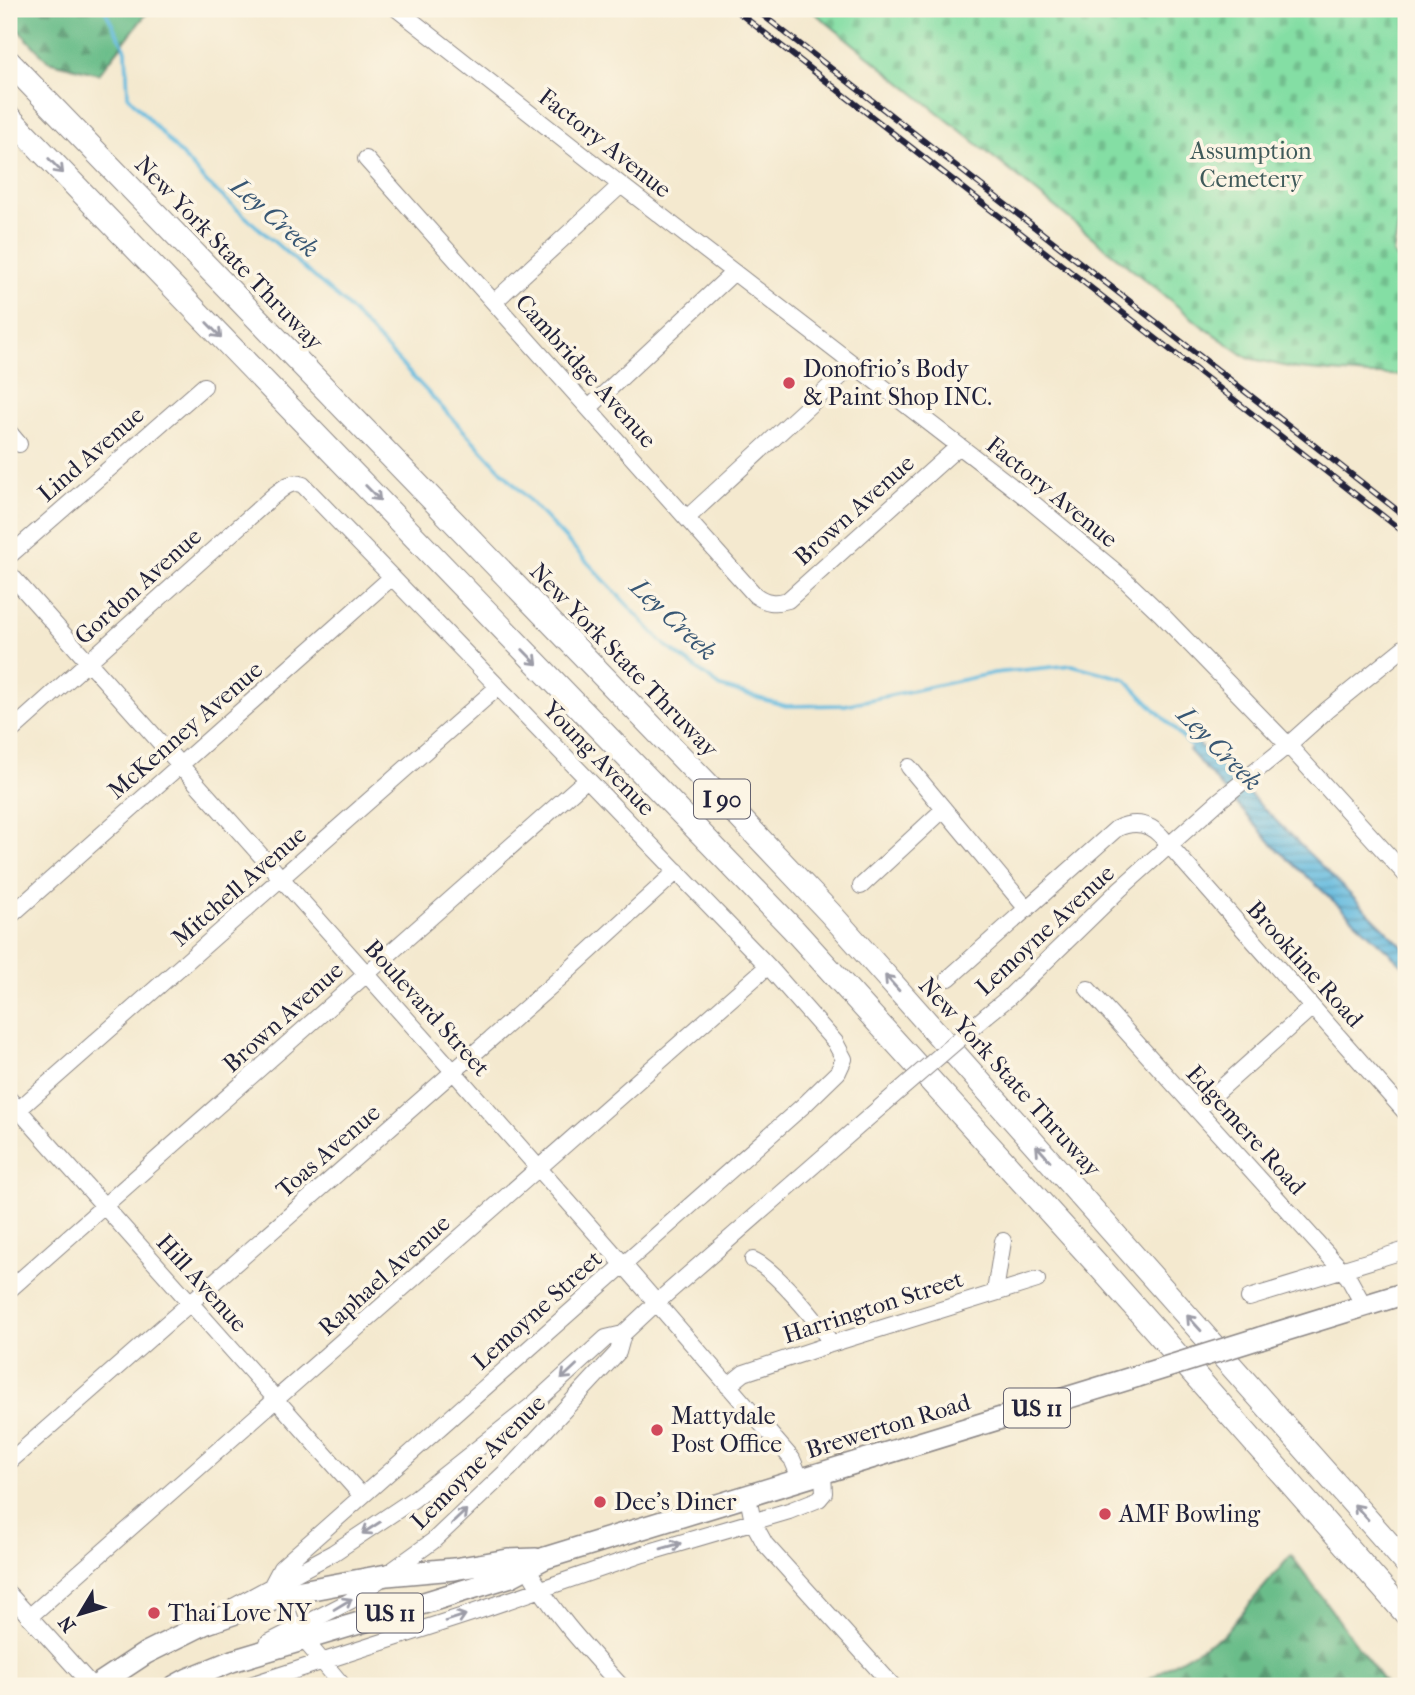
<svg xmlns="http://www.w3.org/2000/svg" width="1415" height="1695" viewBox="0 0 1415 1695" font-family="'IM FELL French Canon',serif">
  <defs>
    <pattern id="forest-firs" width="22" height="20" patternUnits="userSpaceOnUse" patternTransform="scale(1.75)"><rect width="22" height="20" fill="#6bbd8a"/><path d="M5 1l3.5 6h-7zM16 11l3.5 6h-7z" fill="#589972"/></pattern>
    <pattern id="cemetery-stones" width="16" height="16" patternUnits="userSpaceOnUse" patternTransform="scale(1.75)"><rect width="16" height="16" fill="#84dea4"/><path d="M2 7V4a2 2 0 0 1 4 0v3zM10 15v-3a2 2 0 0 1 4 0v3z" fill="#72be8e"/></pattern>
    <pattern id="water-rules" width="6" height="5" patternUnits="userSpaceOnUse" patternTransform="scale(1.75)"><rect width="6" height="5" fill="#62badf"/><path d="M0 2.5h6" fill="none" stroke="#5097b6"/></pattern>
  </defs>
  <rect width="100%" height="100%" fill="#fcf5e5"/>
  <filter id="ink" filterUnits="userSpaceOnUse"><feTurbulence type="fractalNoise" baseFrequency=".0143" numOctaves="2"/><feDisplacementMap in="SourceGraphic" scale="14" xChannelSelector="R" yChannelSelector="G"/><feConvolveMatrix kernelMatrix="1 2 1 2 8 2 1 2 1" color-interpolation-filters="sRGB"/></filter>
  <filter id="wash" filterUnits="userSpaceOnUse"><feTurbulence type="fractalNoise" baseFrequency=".00686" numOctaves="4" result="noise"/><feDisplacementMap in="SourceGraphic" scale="28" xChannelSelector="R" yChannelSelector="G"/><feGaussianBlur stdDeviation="1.57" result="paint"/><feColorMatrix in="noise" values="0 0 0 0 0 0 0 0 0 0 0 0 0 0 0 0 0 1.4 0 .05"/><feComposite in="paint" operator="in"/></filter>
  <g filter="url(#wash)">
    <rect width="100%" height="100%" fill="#f4e9cf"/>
    <!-- forest -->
    <path fill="url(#forest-firs)" stroke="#467062" stroke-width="2" d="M 9,9 L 150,9 L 99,74 L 48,61 L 9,20 Z
      M 1291,1555 L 1387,1686 L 1131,1686 L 1138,1685 L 1224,1634 Z"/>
    <!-- cemetery -->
    <path fill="url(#cemetery-stones)" stroke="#538070" stroke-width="2" d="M 810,9 L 1406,9 L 1406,185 L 1393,254 L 1406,266 L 1406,375 L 1368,375 L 1298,369 L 1248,358 L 1202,326 Z"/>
    <!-- water -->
    <path fill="url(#water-rules)" stroke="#426e8d" stroke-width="2" d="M 1197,742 L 1406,950 L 1406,968 L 1273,845 L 1189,750 Z"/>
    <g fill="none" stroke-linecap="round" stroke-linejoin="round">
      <!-- stream -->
      <path stroke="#62badf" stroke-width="3.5" d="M 104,9 L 126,50 L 128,96 L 207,183 L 344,303 L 665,645 L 721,687 L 786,706 L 845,705 L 994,673 L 1072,665 L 1125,679 L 1195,750"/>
    </g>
  </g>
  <g filter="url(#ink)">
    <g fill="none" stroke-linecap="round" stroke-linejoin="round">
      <defs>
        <path id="minor" d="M 397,9 L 621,185 L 1028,499 L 1122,577 L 1161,614 L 1288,745 L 1406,875
          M 366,159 L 755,595 C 766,603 775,604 788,600 L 959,446
          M 494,302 L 621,185
          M 589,408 L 734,272
          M 9,432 L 19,444
          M 687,518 L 853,365
          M 9,556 L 204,386
          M 9,573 L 453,1071 L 623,1264 L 792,1459 L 801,1480
          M 9,733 L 272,497 C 281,490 291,479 303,485 L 768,966 L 835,1042 L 844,1059 L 838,1072 L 804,1105 L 281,1568 L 272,1585
          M 909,767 L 1027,909
          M 861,886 L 944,809
          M 9,917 L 392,577
          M 949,978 L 1116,829 C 1132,821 1148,822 1161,836 L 1406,1113
          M 1088,989 L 1348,1277 L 1364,1306
          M 987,1015 L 1008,998 L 1120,889 L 1220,800 L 1288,745 L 1327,710 L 1406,646
          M 9,1099 L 362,1496
          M 1197,1110 L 1312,1007
          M 9,1118 L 498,687
          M 753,1260 C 774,1269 820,1323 831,1344
          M 9,1290 L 587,779
          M 995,1292 L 1003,1241
          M 1249,1298 L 1406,1250
          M 728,1386 L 744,1373 L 831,1344 L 1037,1280
          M 9,1462 L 568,971 L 677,871
          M 748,1497 L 753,1522 L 765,1544 L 893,1686
          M 527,1567 C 551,1611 587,1649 621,1686
          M 9,1594 L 92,1686
          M 283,1596 L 290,1618 L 295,1629 L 343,1686
          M 235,1606 L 333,1553 L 414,1499 L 535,1403 L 606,1338 L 623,1334
          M 29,1617 L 768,966
          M 268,1643 L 350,1601 L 433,1541 L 509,1469 L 618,1352 L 623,1334 L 656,1303 L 885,1103
          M 247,1686 L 472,1613 L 643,1554 L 789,1511 L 819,1499 L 824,1493 L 823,1474"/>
        <path id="major" d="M 1260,1338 L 1406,1293
          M 96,1686 L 146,1653 L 204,1624 L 296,1592 L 387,1575 L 454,1569 L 508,1560 L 536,1559
          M 175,1686 L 188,1679 L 232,1661 L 356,1624 L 511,1576 L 545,1558 L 1138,1376"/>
        <path id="highway" d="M 9,62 L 723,800 L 830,913 L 1406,1563
          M 9,117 L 793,929 L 1096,1263 L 1406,1614"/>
      </defs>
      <!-- minor casing -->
      <use href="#minor" stroke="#8b8685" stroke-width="18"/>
      <!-- major casing -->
      <use href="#major" stroke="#8b8685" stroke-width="24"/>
      <!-- highway casing -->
      <use href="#highway" stroke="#8b8685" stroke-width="25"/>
      <!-- minor -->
      <use href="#minor" stroke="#fff" stroke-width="16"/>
      <!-- major -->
      <use href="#major" stroke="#fff" stroke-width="21"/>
      <!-- highway -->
      <use href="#highway" stroke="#fff" stroke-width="23"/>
      <defs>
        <path id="rail" d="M 734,9 L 1406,534
          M 755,9 L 1406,517"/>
      </defs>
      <!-- rail casing -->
      <use href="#rail" stroke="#22223b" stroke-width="6"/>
      <!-- rail -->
      <use href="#rail" stroke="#fcf5e5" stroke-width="3.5" stroke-dasharray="10" stroke-linecap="butt"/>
      <defs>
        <path id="minor-bridge" d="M 885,1103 L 987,1015"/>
        <path id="major-bridge" d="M 1138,1376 L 1260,1338"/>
      </defs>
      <!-- minor-bridge casing -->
      <use href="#minor-bridge" stroke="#8b8685" stroke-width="18" stroke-linecap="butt"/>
      <!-- major-bridge casing -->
      <use href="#major-bridge" stroke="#8b8685" stroke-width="24" stroke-linecap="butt"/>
      <!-- minor-bridge -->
      <use href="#minor-bridge" stroke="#fff" stroke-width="16"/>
      <!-- major-bridge -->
      <use href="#major-bridge" stroke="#fff" stroke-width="21"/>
    </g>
    <!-- one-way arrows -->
    <defs><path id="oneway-shaft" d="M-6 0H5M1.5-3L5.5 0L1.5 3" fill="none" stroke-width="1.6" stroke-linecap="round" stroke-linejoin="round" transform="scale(1.75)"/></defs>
    <g stroke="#9c9ca7">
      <use href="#oneway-shaft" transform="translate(56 166) rotate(46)"/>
      <use href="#oneway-shaft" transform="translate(214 330) rotate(46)"/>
      <use href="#oneway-shaft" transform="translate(373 493) rotate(46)"/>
      <use href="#oneway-shaft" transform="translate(530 657) rotate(46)"/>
      <use href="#oneway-shaft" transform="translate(892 983) rotate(-132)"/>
      <use href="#oneway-shaft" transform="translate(1043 1153) rotate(-132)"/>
      <use href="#oneway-shaft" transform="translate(1194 1323) rotate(-132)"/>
      <use href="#oneway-shaft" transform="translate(569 1372) rotate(137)"/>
      <use href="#oneway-shaft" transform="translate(1361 1512) rotate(-132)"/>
      <use href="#oneway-shaft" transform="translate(459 1517) rotate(-44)"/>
      <use href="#oneway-shaft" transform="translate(371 1528) rotate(147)"/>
      <use href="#oneway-shaft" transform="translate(671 1546) rotate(-16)"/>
      <use href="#oneway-shaft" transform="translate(343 1604) rotate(-31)"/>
      <use href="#oneway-shaft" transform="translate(456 1618) rotate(-18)"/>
    </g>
  </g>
  <!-- markers -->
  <g fill="#d1495b" stroke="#fcf5e5" stroke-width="2.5">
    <circle cx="789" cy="383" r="7"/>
    <circle cx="657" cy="1430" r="7"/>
    <circle cx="600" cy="1502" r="7"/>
    <circle cx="1105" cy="1514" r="7"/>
    <circle cx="154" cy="1613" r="7"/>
  </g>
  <g text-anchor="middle" stroke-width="7" stroke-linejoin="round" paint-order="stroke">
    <!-- shield labels -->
    <g fill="#fcf5e5" stroke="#63616e" stroke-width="2">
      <rect x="694" y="779.5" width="56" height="39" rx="5"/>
      <rect x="1004" y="1388.5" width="66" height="39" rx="5"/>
      <rect x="357" y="1593.5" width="66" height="39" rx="5"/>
    </g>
    <g font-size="23" font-weight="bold" fill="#22223b">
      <text x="722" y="807">I 90</text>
      <text x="1037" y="1416">US 11</text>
      <text x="390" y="1621">US 11</text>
    </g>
    <!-- street labels -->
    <g font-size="24" fill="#22223b" stroke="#fcf5e5">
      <text transform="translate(605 143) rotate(38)" y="8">Factory Avenue</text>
      <text transform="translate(229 253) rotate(46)" y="8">New York State Thruway</text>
      <text transform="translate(586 371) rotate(48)" y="8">Cambridge Avenue</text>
      <text transform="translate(91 454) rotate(-41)" y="8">Lind Avenue</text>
      <text transform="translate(1052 492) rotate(39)" y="8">Factory Avenue</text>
      <text transform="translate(854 510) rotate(-42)" y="8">Brown Avenue</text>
      <text transform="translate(138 586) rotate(-42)" y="8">Gordon Avenue</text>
      <text transform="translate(624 660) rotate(46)" y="8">New York State Thruway</text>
      <text transform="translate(185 730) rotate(-41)" y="8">McKenney Avenue</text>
      <text transform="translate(599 758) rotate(46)" y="8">Young Avenue</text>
      <text transform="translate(239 886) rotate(-41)" y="8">Mitchell Avenue</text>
      <text transform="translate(1045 930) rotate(-43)" y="8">Lemoyne Avenue</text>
      <text transform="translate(1305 964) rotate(48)" y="8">Brookline Road</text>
      <text transform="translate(427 1008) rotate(48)" y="8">Boulevard Street</text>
      <text transform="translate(283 1017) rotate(-42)" y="8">Brown Avenue</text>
      <text transform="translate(1010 1077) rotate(48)" y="8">New York State Thruway</text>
      <text transform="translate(1246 1130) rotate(48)" y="8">Edgemere Road</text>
      <text transform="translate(328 1151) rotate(-41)" y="8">Toas Avenue</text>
      <text transform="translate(384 1275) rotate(-42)" y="8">Raphael Avenue</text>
      <text transform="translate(202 1283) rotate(48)" y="8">Hill Avenue</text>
      <text transform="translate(873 1307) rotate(-18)" y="8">Harrington Street</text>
      <text transform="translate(537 1310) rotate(-42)" y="8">Lemoyne Street</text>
      <text transform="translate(888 1426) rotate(-17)" y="8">Brewerton Road</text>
      <text transform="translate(478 1462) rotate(-45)" y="8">Lemoyne Avenue</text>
    </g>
    <!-- park labels -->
    <g font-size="24" fill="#3f5a5a" stroke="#fcf5e5">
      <text x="1251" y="159">Assumption<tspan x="1251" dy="28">Cemetery</tspan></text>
    </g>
    <!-- poi labels -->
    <g font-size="24" fill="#22223b" stroke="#fcf5e5" text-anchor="start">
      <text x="803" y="377">Donofrio's Body<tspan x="803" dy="28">&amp; Paint Shop INC.</tspan></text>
      <text x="671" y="1424">Mattydale<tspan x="671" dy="28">Post Office</tspan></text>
      <text x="614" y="1510">Dee's Diner</text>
      <text x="1119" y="1522">AMF Bowling</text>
      <text x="168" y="1621">Thai Love NY</text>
    </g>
    <!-- water labels -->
    <g font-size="26" font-style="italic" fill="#385774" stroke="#fcf5e5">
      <text transform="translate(275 217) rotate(41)" y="9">Ley Creek</text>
      <text transform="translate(674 619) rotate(43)" y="9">Ley Creek</text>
      <text transform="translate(1220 748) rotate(45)" y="9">Ley Creek</text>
    </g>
  </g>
  <!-- margin -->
  <rect width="1415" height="1695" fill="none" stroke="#fcf5e5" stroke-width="35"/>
  <!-- north arrow -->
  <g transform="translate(80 1614) rotate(232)" stroke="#fcf5e5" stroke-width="5" paint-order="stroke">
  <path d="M0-5L12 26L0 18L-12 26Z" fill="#22223b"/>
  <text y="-10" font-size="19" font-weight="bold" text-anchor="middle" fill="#22223b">N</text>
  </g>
</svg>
